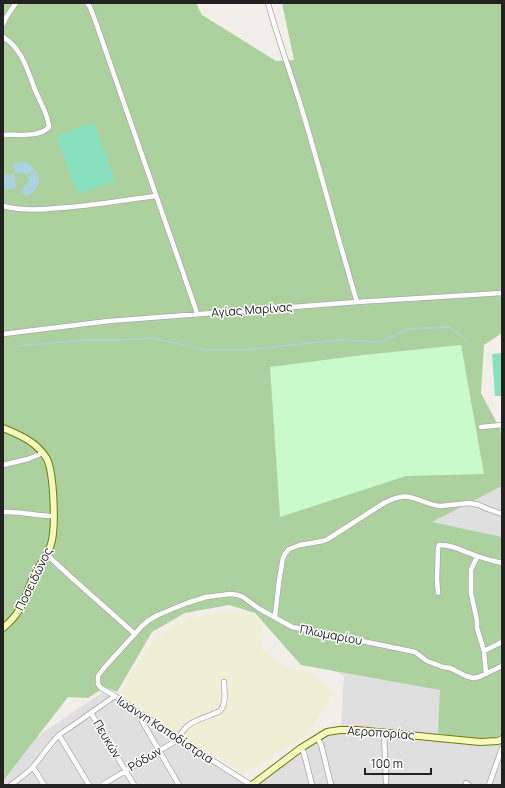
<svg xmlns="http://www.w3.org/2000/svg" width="505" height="788" viewBox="0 0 505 788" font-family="Manrope,sans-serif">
  <rect width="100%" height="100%" fill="#f2efe9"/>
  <!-- residential -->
  <path fill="#e0dfdf" d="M 502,486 L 502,785 L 3,785 L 3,759 L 106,690 L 251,781 L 314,735 L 325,729 L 341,727 L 344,676 L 293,649 L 263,534 Z"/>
  <!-- farmland -->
  <path fill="#eef0d5" d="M 223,613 L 252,614 L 263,626 L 262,649 L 273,658 L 287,669 L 309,671 L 332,695 L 305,737 L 244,774 L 175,732 L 120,695 L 134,669 L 154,640 L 187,618 Z"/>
  <!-- forest -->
  <path fill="#add19e" d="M 3,3 L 196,3 L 202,15 L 276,61 L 294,60 L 282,3 L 502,3 L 502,333 L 484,345 L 481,393 L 500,429 L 502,438 L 502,486 L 432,522 L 502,537 L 502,734 C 486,744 455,736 438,733 L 440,690 L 301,665 L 255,613 L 229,605 L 185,613 L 152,632 L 117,692 L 105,687 L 88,698 L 68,697 L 3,781 Z"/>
  <!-- park -->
  <path fill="#c8facc" d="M 461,345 L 484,474 L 406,476 L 280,517 L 270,367 L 363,355 Z"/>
  <!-- pitch -->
  <path fill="#88e0be" d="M 94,122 L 115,181 L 78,195 L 56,136 Z
    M 502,353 L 502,396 L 495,396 L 492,354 Z"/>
  <!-- water -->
  <path fill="#aad3df" d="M 24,161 L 31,165 L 35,170 L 27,175 L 21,173 L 15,173 L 12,164 Z
    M 36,171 C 38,174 39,177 39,181 C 38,189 26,204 21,190 L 28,183 L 29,180 L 28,177 Z
    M 14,174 L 16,188 L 5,190 L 3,175 Z"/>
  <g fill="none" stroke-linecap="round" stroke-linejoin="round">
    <!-- stream -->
    <path stroke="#aad3df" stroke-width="1.5" d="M 17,346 L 83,340 L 120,340 L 151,338 L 180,344 L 206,350 L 244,350 L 338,340 L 381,342 L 408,329 L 449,327 L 467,340"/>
    <defs>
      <path id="street" d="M 87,3 L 90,7 L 95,20 L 196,310 L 197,314
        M 268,3 C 278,40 292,76 303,113 C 322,176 338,239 357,302
        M 3,24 L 7,16 L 16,3
        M 3,37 C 24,50 27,71 36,92 C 41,104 48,114 49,127 C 40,138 16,134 3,135
        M 3,206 C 21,211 40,210 58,208 C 91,206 124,200 156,196
        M 3,334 L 109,321 L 357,302 L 502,293
        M 481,427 L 502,425
        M 3,465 L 28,459 L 43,453
        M 3,512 C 20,511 37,516 54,516
        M 46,554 L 72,578 L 135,634
        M 477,557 L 471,570 L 471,593 L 477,621 L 477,628 L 484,651 L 486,674
        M 438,593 L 437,579 L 438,548 L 439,545 C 452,544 464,552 477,556 C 485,559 494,561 502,563
        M 275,617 L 279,581 L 283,558 L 285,554 L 289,549 L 300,545 L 323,541 L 328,539 L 384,503 C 402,494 407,495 425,502 C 430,504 435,506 441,506 L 469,503 L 479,505 L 488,509 L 502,514
        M 484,651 L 502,642
        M 115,696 L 101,688 L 98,684 L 98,676 L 104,668 L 142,626 L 149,620 L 158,615 L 187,603 L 206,597 L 230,594 L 238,595 L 243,597 L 258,608 L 292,627 L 329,634 L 343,638 L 367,642 L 415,652 L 427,661 L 443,667 L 450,668 L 466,676 L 473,678 L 479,677 L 502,666
        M 139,712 L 142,721 L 179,785
        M 91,713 L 134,785
        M 384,733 L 386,782
        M 59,735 L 89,785
        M 317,738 L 321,744 L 331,785
        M 301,748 L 304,753 L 312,785
        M 33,767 L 44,785
        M 466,783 L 469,785
        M 11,785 C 19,779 26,774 33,767 C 42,756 49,745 59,735 L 115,696 L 179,739 L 251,785
        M 102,785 L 179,739 C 185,720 204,719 220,711 C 227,703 224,692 224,682
        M 489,785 L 502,748"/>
      <path id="secondary" d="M 3,428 C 20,435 37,442 47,459 C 54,474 56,529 51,544 C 48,555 40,564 35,574 C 29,585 26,599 19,610 C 15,617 9,623 3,628
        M 252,785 L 301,748 L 327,732 L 340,730 L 357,730 L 480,742 L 498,741 L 502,739"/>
    </defs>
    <!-- street casing -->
    <use href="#street" stroke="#a9a9a9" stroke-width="6"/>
    <!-- secondary casing -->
    <use href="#secondary" stroke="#707d05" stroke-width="8"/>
    <!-- street -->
    <use href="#street" stroke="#fff" stroke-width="4.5"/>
    <!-- secondary -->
    <use href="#secondary" stroke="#f7fabf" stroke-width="6"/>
  </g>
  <g text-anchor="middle" stroke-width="3" stroke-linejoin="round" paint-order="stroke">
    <!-- street labels -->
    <g font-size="12" fill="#222" stroke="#fff">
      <text transform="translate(252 310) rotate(-4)" y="4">Αγίας Μαρίνας</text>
      <text transform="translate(34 579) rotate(-64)" y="4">Ποσειδώνος</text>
      <text transform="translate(331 635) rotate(11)" y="4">Πλωμαρίου</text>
      <text transform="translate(165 730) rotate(33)" y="4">Ιωάννη Καποδίστρια</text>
      <text transform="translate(381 733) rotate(4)" y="4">Αεροπορίας</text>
      <text transform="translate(107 739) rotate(59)" y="4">Πευκών</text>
      <text transform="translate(145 759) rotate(-31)" y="4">Ρόδων</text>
    </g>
  </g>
  <!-- border -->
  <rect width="505" height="788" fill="none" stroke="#222222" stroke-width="8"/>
  <!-- scale -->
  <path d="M365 768v6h66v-6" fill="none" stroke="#222222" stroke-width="2"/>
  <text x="371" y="768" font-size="12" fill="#222222" stroke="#ffffff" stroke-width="3" paint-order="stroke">100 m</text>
</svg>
